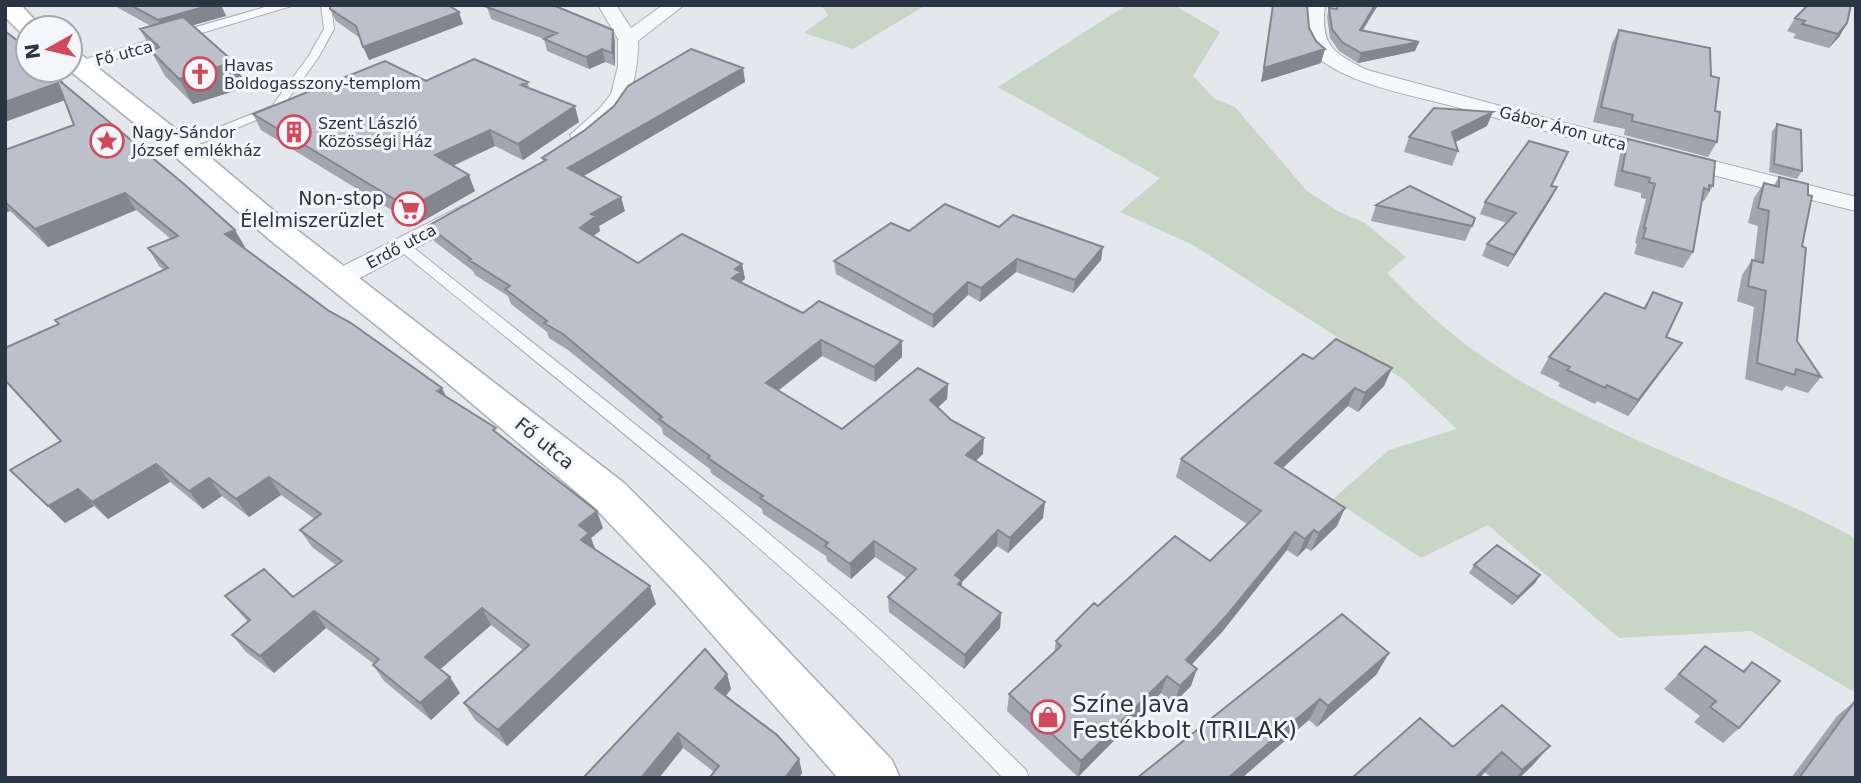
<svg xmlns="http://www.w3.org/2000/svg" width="1861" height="783" viewBox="0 0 1861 783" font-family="'DejaVu Sans',sans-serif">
  <rect width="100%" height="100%" fill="#e4e7ec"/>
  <!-- green -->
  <path fill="#c9d6c5" d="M 821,5 L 926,5 L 853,49 L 804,33 L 828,15 Z
    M 1127,5 L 1174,5 L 1220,32 L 1193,76 L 1215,99 L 1235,107 L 1307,191 L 1338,211 L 1365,223 L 1406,257 L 1387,273 C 1421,308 1458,342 1501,369 C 1564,409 1637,440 1706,470 C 1756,492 1808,511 1856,539 L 1856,693 L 1751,631 L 1619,638 L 1488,525 L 1421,558 L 1333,499 L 1389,450 L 1457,429 L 1403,379 L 1193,245 L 1120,212 L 1160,178 L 998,87 Z"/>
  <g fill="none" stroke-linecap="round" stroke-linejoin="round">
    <defs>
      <path id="service" d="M 321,5 L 331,5 L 334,29 L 318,58 L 280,110 L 185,150 L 177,150 L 177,144 L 272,106 L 308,57 L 324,29 Z
        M 399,242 L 414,248 C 571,374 731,496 881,631 C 931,676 978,723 1026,770 L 1029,778 L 1003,778 C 818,586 610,422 404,254 L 392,246 Z"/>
      <path id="pedestrian" d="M 272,5 L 295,5 L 85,68 L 75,68 L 72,65 L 75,62 Z"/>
      <path id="minor" d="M 598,5 L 616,5 L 631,28 L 663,5 L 684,5 L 638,41 C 638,77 631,105 602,129 C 592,137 586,143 573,140 L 570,135 L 600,108 L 611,94 L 618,66 L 618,39 Z
        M 1307,5 L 1325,5 C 1320,46 1333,53 1367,70 L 1557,121 L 1856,197 L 1856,211 C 1723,178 1591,144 1460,108 C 1420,97 1350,85 1320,59 C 1303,44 1304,26 1307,5 Z
        M 464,205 L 473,207 L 476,212 L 473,217 L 347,285 L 338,287 L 329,285 L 325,279 L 329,273 Z"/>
      <path id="secondary" d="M 5,5 L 21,5 L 42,28 L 28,28 L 28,35 L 21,33 L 5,17 Z
        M 70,50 L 79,53 L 191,141 L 292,226 L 624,483 L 708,567 L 892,760 L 900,778 L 838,778 L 676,593 L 594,507 L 437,374 L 270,240 L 171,153 L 69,70 Z"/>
    </defs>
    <!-- service casing -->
    <use href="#service" stroke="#a9aeb7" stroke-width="2"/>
    <!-- pedestrian casing -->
    <use href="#pedestrian" stroke="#a9aeb7" stroke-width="2"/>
    <!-- minor casing -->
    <use href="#minor" stroke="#a9aeb7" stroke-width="2"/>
    <!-- secondary casing -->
    <use href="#secondary" stroke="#a9aeb7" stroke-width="3"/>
    <!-- service -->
    <use href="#service" fill="#f7f8fa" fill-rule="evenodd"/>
    <!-- pedestrian -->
    <use href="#pedestrian" fill="#f7f8fa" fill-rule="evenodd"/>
    <!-- minor -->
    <use href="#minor" fill="#f7f8fa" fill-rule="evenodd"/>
    <!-- secondary -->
    <use href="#secondary" fill="#fff" fill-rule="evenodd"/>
  </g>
  <!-- wall -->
  <path fill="#a1a5ae" d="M 113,5 L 221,5 L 226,16 L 193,25 L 247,87 L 193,104 L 165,76 L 151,51 L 152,51 L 140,29 L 151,26 Z
    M 1273,5 L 1307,5 L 1309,28 L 1321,63 L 1261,82 Z
    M 1338,5 L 1378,5 L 1363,30 L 1415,51 L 1358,63 L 1339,51 L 1330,38 L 1327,17 L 1329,8 L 1337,9 Z
    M 487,7 L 613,30 L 615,42 L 615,66 L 605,62 L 589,69 L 547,51 L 544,39 L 491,19 Z
    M 330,9 L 463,24 L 369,60 L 360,38 L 336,21 Z
    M 1795,18 L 1847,23 L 1839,37 L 1829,48 L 1793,38 L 1796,34 L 1787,31 Z
    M 1619,30 L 1711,76 L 1717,142 L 1708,157 L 1624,135 L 1625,129 L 1593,122 L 1612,43 Z
    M 743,68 L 745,82 L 583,176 L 625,211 L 599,226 L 600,231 L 593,236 L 638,263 L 742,264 L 745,279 L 742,281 L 742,283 L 803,313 L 902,357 L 875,382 L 822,356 L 778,390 L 842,429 L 948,384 L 947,399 L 938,407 L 983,454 L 976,460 L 1043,518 L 1008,553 L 997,546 L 962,582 L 962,587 L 1001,613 L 1000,628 L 964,669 L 889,612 L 888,597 L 907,578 L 875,557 L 851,579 L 827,561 L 826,556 L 763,514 L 762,509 L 711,473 L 710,469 L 663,434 L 662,428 L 606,381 L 568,350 L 549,338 L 547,332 L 511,304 L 508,296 L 475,275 L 473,271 L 434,241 L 428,226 L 543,162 L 542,158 Z
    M 426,81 L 528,82 L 529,88 L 579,122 L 523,160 L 495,146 L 453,166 L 475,191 L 416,225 L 261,130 L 253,114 Z
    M 65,85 L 245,247 L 243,248 L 329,311 L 442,388 L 446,397 L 499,434 L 603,528 L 591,538 L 595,550 L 656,604 L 507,746 L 475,720 L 464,703 L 523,650 L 491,625 L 440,669 L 460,693 L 431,720 L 384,681 L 373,665 L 374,664 L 326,628 L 274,673 L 246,652 L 232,635 L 248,622 L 225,596 L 293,597 L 336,565 L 312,547 L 300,530 L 315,519 L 281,495 L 249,517 L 222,496 L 203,509 L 170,482 L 108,519 L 94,506 L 65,523 L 10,470 L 61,441 L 5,381 L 5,348 L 58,324 L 55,320 L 164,270 L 159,266 L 148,248 L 171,239 L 136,210 L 48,247 L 10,211 L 5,213 L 5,150 L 74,125 L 64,100 Z
    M 1777,124 L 1802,171 L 1797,179 L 1769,172 L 1772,132 Z
    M 1487,126 L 1455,142 L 1458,151 L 1452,166 L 1404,152 L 1409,137 Z
    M 1628,139 L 1713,186 L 1704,201 L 1702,201 L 1693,252 L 1683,268 L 1634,254 L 1637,244 L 1635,243 L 1646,199 L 1641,198 L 1641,193 L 1614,186 L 1620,154 Z
    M 1779,177 L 1802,246 L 1797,341 L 1821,377 L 1808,393 L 1786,386 L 1782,391 L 1745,379 L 1754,307 L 1737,301 L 1742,275 L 1752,260 L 1754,260 L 1758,226 L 1748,223 L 1754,198 L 1764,183 L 1774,185 Z
    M 1551,186 L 1551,199 L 1508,267 L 1482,256 L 1487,244 L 1507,223 L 1480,214 L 1485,202 Z
    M 1376,205 L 1472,226 L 1465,241 L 1371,221 Z
    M 999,227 L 1101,260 L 1073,293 L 1016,272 L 980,302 L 968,295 L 933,328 L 836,274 L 834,261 L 909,231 Z
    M 1653,292 L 1666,337 L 1682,343 L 1628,416 L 1597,401 L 1595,404 L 1558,386 L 1560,383 L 1540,373 L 1549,357 L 1643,309 Z
    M 1313,359 L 1392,368 L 1384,386 L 1358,412 L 1348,406 L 1283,468 L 1337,526 L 1311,551 L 1306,548 L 1297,557 L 1287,550 L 1222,632 L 1192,664 L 1191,686 L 1174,703 L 1161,693 L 1078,777 L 1007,711 L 1009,694 L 1054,653 L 1056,641 L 1098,606 L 1210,561 L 1247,524 L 1176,477 L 1181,459 Z
    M 1474,565 L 1540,575 L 1535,583 L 1512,605 L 1469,573 Z
    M 1342,614 L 1389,653 L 1376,675 L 1317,727 L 1309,720 Z
    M 1705,646 L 1742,671 L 1752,662 L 1739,728 L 1723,743 L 1694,722 L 1700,716 L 1664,689 Z
    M 727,674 L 731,689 L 726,696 L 799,759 L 802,773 L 714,772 L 683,748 L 583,778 Z
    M 1855,701 L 1856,778 L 1791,778 L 1837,716 Z
    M 1502,705 L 1532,766 L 1519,778 L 1492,778 L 1453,747 Z"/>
  <!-- shaded-wall -->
  <path fill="#83868d" d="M 209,5 L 221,5 L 226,16 L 165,33 L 158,20 Z
    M 1375,5 L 1378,5 L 1357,39 L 1360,30 Z
    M 459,12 L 463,24 L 369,60 L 363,47 Z
    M 1847,23 L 1839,37 L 1829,48 L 1838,34 Z
    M 613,30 L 615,42 L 615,66 L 612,53 Z
    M 1419,42 L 1415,51 L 1358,63 L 1361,53 Z
    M 602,49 L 605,62 L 589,69 L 586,57 Z
    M 1325,49 L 1321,63 L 1261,82 L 1264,68 Z
    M 234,62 L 247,87 L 193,104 L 179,79 Z
    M 743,68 L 745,82 L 572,183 L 568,168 Z
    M 55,70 L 65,85 L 68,99 L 5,122 L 5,102 L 50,71 Z
    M 575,106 L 579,122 L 523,160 L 518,144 Z
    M 1493,112 L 1487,126 L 1446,147 L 1452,132 Z
    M 490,130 L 495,146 L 441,171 L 435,155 Z
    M 469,175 L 475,191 L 416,225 L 409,208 Z
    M 1557,187 L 1551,199 L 1508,267 L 1514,255 Z
    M 125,193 L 136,210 L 48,247 L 35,229 Z
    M 621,197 L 625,211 L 599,226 L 600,231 L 584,243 L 580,228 L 591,214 Z
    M 5,205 L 10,211 L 5,213 Z
    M 235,230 L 245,247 L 235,251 L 225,234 Z
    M 1103,247 L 1101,260 L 1073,293 L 1075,280 Z
    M 1017,259 L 1016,272 L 980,302 L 981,288 Z
    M 742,264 L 745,279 L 742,281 L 743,287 L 732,278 L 735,269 Z
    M 968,282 L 968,295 L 933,328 L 933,315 Z
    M 821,340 L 822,356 L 769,398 L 766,383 Z
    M 902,341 L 902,357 L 875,382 L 874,367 Z
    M 1682,343 L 1671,359 L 1628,416 L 1638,400 Z
    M 1392,368 L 1384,386 L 1358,412 L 1365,393 Z
    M 948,384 L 947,399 L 930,415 L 930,400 Z
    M 442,388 L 450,405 L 437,391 Z
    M 1355,388 L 1348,406 L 1269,481 L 1275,463 Z
    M 984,438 L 983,454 L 966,470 L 966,455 Z
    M 156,464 L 170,482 L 108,519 L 92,502 Z
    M 269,477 L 281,495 L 249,517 L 236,499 Z
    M 209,478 L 222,496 L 203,509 L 189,491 Z
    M 78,489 L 94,506 L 65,523 L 48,506 Z
    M 1045,502 L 1043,518 L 1008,553 L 1010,538 Z
    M 1345,508 L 1337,526 L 1311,551 L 1319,533 Z
    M 597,511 L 603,528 L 591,538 L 596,551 L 581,540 L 579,525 Z
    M 998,530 L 997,546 L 962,582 L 962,595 L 955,575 Z
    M 1314,530 L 1306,548 L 1297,557 L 1305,539 Z
    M 1295,532 L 1287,550 L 1222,632 L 1180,677 L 1186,660 Z
    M 874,541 L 875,557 L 851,579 L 850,564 Z
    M 1540,575 L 1535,583 L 1512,605 L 1518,597 Z
    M 650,586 L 656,604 L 507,746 L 498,730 Z
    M 482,608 L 491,625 L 436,673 L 425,657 Z
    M 314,611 L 326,628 L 274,673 L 260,656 Z
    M 1001,613 L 1000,628 L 964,669 L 965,655 Z
    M 1389,653 L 1376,675 L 1317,727 L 1328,706 Z
    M 1197,669 L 1191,686 L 1174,703 L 1180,686 Z
    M 727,674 L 731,689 L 720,703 L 715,688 Z
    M 1167,676 L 1161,693 L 1078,777 L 1081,761 Z
    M 450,677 L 460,693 L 431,720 L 420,703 Z
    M 1320,699 L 1309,720 L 1242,778 L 1228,778 Z
    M 678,733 L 683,748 L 659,778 L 641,778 Z
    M 1550,746 L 1532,766 L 1519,778 L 1516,778 L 1522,770 Z
    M 1502,752 L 1480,778 L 1475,778 Z
    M 799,759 L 802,773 L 799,778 L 785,778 Z"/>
  <!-- building -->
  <path fill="#bbc0ca" stroke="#83868d" stroke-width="2" d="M 130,5 L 211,5 L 158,20 Z
    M 330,5 L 448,5 L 459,12 L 363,47 L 356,26 L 330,9 Z
    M 491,5 L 553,5 L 613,30 L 612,53 L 602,49 L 586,57 L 544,39 L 557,33 L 487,7 Z
    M 1273,5 L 1307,5 L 1309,28 L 1316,41 L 1325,49 L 1264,68 Z
    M 1338,5 L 1375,5 L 1360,30 L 1419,42 L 1361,53 L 1342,42 L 1332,29 L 1329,8 L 1337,9 Z
    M 1808,5 L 1851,5 L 1847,23 L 1838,34 L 1802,24 L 1805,21 L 1795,18 Z
    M 183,17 L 234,62 L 179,79 L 151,51 L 159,47 L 140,29 Z
    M 1619,30 L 1710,48 L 1711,76 L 1719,78 L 1715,111 L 1720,112 L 1717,142 L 1632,121 L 1633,115 L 1601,107 Z
    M 5,31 L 28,49 L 28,70 L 53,70 L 50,71 L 61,82 L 184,184 L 235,230 L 225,234 L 329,311 L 351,323 L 442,388 L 437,391 L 496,428 L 493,430 L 597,511 L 579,525 L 589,533 L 581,540 L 650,586 L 498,730 L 464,703 L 529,645 L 482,608 L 425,657 L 450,677 L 420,703 L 373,665 L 379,659 L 314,611 L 260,656 L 232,635 L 250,620 L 225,596 L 264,569 L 293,597 L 342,561 L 300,530 L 321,514 L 269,477 L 236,499 L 209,478 L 189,491 L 156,464 L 92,502 L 78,489 L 48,506 L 10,470 L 61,441 L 5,380 L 5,348 L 59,324 L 55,320 L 168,268 L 148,248 L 178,236 L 125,193 L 35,229 L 5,202 L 5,150 L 74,125 L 58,83 L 5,102 Z
    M 691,49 L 743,68 L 568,168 L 621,197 L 591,214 L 596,216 L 580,228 L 638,263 L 682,234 L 742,264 L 735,269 L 741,272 L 732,278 L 803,313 L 819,301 L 902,341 L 874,367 L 821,340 L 766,383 L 842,429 L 918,368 L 948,384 L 930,400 L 951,420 L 984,438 L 966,455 L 1045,502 L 1010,538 L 998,530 L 955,575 L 962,580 L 958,584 L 1001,613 L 965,655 L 888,597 L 916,569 L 874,541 L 850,564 L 825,546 L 828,543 L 760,498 L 763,496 L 708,458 L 710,456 L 659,419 L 662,417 L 601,366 L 563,334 L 544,323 L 547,321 L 505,289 L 510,286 L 469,260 L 471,259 L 428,226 L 546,160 L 542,158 L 585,130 L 614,106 L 628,86 Z
    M 474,59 L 528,82 L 521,85 L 575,106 L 518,144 L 490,130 L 435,155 L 469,175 L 409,208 L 253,114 L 385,61 L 426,81 Z
    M 1434,108 L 1493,112 L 1452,132 L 1458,151 L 1409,137 Z
    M 1777,124 L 1801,130 L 1802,171 L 1774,164 Z
    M 1628,139 L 1715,161 L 1713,186 L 1709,185 L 1709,190 L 1704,188 L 1693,252 L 1643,238 L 1646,228 L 1644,228 L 1655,184 L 1649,182 L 1650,178 L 1622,171 Z
    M 1529,141 L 1568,152 L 1551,186 L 1557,187 L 1514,255 L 1487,244 L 1516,213 L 1485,202 Z
    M 1779,177 L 1808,184 L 1808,195 L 1812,196 L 1802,246 L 1806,248 L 1797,341 L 1821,377 L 1796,369 L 1795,375 L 1757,363 L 1766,291 L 1748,286 L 1752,260 L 1763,263 L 1769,211 L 1758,208 L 1764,183 L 1779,187 Z
    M 1410,186 L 1475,218 L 1472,226 L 1376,205 Z
    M 945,204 L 999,227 L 1013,215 L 1103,247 L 1075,280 L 1017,259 L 981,288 L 968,282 L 933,315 L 834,261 L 891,223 L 909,231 Z
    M 1653,292 L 1682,303 L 1666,337 L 1682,343 L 1638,400 L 1607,385 L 1605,388 L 1567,370 L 1570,367 L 1549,357 L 1605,293 L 1645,309 Z
    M 1336,339 L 1392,368 L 1365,393 L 1355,388 L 1275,463 L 1345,508 L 1319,533 L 1314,530 L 1305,539 L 1295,532 L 1228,614 L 1186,660 L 1197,669 L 1180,686 L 1167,676 L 1081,761 L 1009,694 L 1061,646 L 1056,641 L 1094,603 L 1098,606 L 1175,536 L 1210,561 L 1261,511 L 1181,459 L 1303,354 L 1313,359 Z
    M 1497,545 L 1540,575 L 1518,597 L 1474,565 Z
    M 1342,614 L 1389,653 L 1328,706 L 1320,699 L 1228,778 L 1137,778 Z
    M 1705,646 L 1744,672 L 1752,662 L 1780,681 L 1739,728 L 1710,707 L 1716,701 L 1679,674 Z
    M 705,649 L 727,674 L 715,688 L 777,735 L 799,759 L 785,778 L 709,778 L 719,766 L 678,733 L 641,778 L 583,778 Z
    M 1855,701 L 1856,778 L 1799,778 Z
    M 1502,705 L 1550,746 L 1522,770 L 1502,752 L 1475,778 L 1352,778 L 1420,718 L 1453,747 Z"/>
  <!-- icons -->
  <defs>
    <symbol id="church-ring" viewBox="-11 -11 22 22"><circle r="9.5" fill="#f4f6f9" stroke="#d1495b" stroke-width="1.5"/><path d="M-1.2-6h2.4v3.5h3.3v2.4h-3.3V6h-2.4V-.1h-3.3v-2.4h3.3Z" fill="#d1495b"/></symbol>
    <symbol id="building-ring" viewBox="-11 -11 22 22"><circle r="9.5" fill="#f4f6f9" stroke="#d1495b" stroke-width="1.5"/><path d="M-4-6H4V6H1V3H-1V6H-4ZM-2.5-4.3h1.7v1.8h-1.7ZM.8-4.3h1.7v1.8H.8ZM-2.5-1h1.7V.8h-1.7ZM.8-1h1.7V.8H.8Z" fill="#d1495b"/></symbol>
    <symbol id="sight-ring" viewBox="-11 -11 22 22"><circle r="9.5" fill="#f4f6f9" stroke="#d1495b" stroke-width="1.5"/><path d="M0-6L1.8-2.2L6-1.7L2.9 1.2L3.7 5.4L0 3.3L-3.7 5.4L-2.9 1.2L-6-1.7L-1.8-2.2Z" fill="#d1495b"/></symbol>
    <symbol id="supermarket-ring" viewBox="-11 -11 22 22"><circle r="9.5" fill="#f4f6f9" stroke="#d1495b" stroke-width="1.5"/><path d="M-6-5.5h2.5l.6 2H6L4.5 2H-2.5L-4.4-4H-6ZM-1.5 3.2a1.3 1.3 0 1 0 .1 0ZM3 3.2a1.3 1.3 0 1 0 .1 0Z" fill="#d1495b"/></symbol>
    <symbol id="shop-ring" viewBox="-11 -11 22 22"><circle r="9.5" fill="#f4f6f9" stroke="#d1495b" stroke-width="1.5"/><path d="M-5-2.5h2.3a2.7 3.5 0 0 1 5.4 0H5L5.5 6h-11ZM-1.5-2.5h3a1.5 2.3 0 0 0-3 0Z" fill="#d1495b"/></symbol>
  </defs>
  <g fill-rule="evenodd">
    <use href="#church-ring" x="181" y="55" width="38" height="38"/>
    <use href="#building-ring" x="275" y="113" width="38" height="38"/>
    <use href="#sight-ring" x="88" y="122" width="38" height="38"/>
    <use href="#supermarket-ring" x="390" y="190" width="38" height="38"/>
    <use href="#shop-ring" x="1029" y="698" width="38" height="38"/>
  </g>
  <g text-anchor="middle" stroke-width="6" stroke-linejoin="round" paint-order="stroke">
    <!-- far-street labels -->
    <g font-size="16" fill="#2b3445" stroke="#f4f6f9">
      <text transform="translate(124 53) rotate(-15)" y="6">Fő utca</text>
      <text transform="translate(1563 128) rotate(15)" y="6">Gábor Áron utca</text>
      <text transform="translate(401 246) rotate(-28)" y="6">Erdő utca</text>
    </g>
    <!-- far-poi labels -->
    <g font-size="16" fill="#2b3445" stroke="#f4f6f9" text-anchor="start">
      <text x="224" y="71">Havas<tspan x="224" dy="18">Boldogasszony-templom</tspan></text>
      <text x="318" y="129">Szent László<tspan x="318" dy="18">Közösségi Ház</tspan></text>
      <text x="132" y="138">Nagy-Sándor<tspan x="132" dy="18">József emlékház</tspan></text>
    </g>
    <!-- poi labels -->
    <g font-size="19" fill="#2b3445" stroke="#f4f6f9" text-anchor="end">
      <text x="384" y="205">Non-stop<tspan x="384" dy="22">Élelmiszerüzlet</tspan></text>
    </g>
    <!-- street labels -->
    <g font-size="19" fill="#2b3445" stroke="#f4f6f9">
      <text transform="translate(545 443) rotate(39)" y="7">Fő utca</text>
    </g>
    <!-- near-poi labels -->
    <g font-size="23" fill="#2b3445" stroke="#f4f6f9" text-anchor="start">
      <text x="1072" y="712">Színe Java<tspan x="1072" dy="26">Festékbolt (TRILAK)</tspan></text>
    </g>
  </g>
  <!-- border -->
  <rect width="1861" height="783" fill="none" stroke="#2b3445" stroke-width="14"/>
  <!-- north arrow -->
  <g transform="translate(49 49) rotate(262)"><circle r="33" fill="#f4f6f9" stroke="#a4a8b1" stroke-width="2"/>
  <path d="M0-5L12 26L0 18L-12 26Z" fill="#d1495b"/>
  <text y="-10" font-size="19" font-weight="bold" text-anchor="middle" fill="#2b3445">N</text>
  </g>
</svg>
